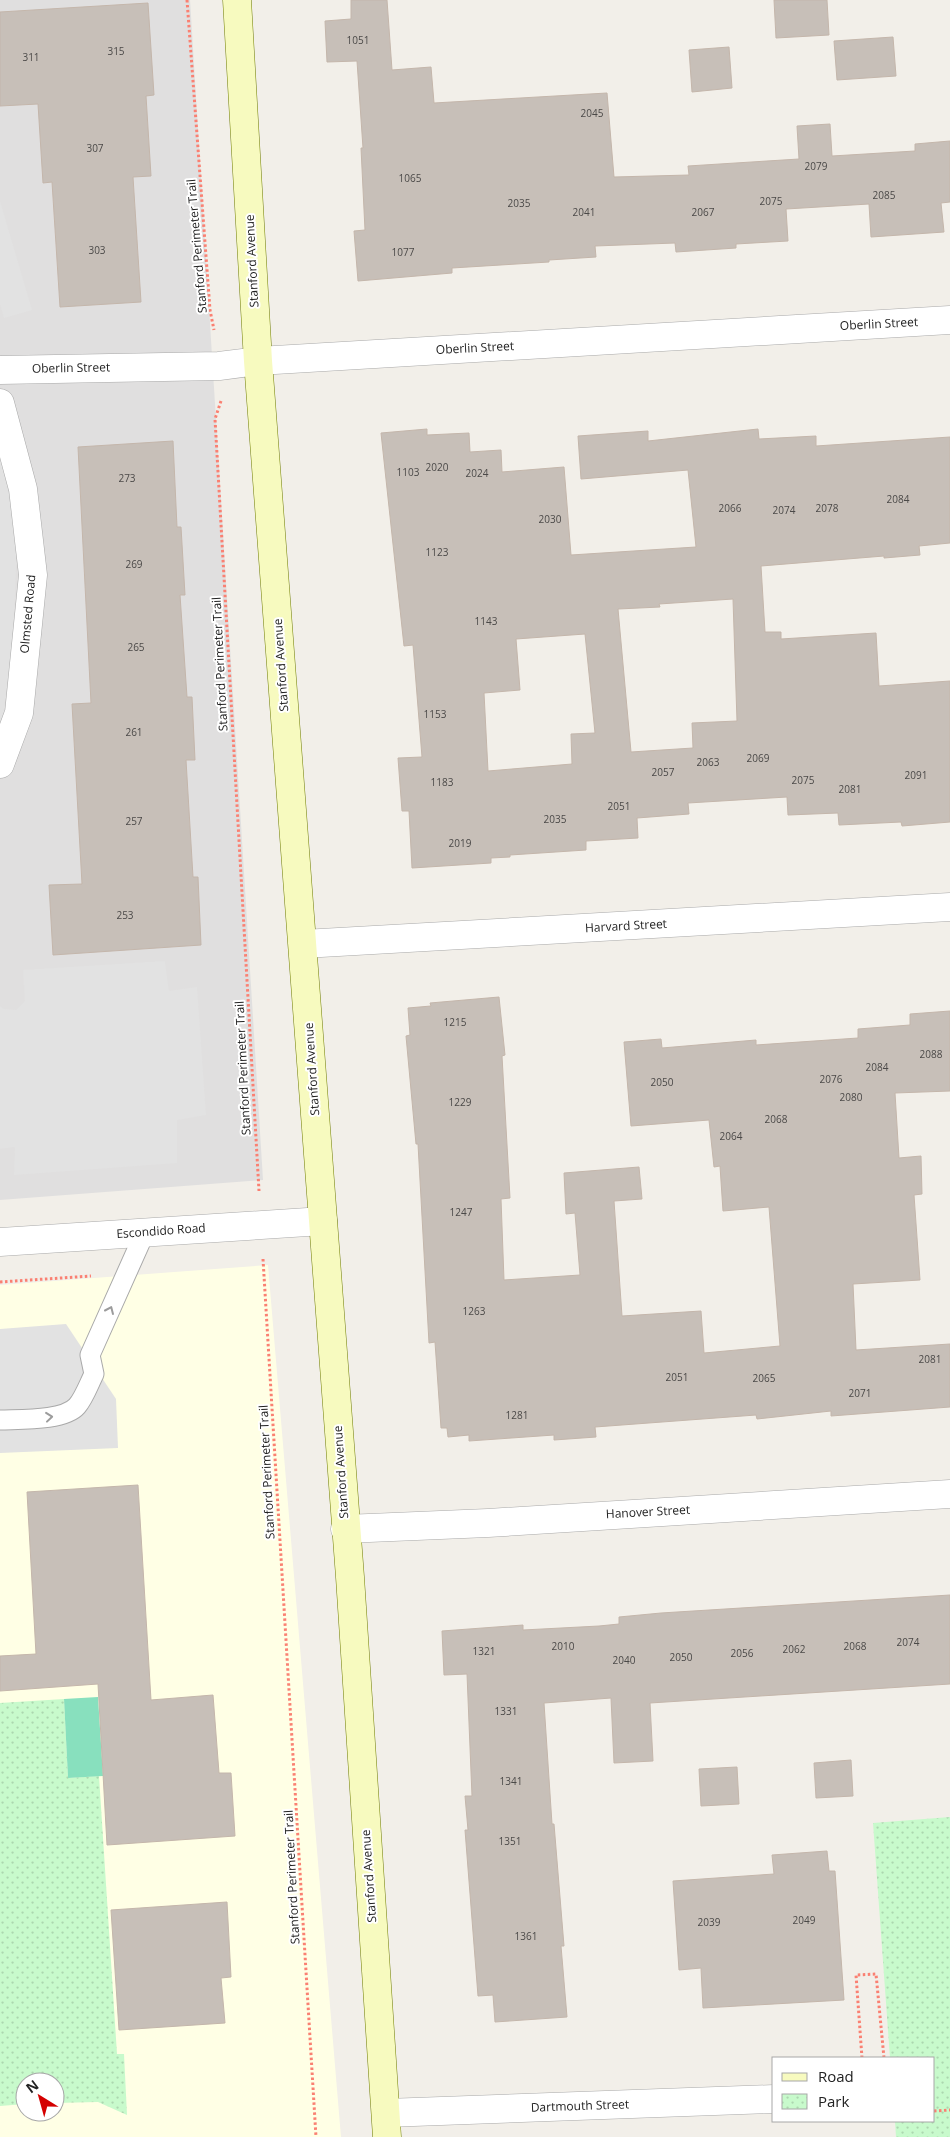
<svg xmlns="http://www.w3.org/2000/svg" width="950" height="2137" viewBox="0 0 950 2137" font-family="'Open Sans',sans-serif">
  <defs>
    <pattern id="park-dots" width="8" height="8" patternUnits="userSpaceOnUse" patternTransform="scale(1.25)"><rect width="8" height="8" fill="#c8facc"/><path d="M2 2h.1M6 6h.1" fill="none" stroke="#acd6af" stroke-width="1.8" stroke-linecap="round"/></pattern>
  </defs>
  <rect width="100%" height="100%" fill="#f2efe9"/>
  <!-- residential -->
  <path fill="#e0dfdf" d="M 0,0 L 190,0 L 263,1180 L 0,1200 Z"/>
  <!-- education -->
  <path fill="#ffffe5" fill-rule="evenodd" d="M 268,1265 L 341,2137 L 0,2137 L 0,1285 ZM 25,2082 L 55,2082 L 55,2112 L 25,2112 Z"/>
  <!-- park -->
  <path fill="url(#park-dots)" d="M 64,1699 L 68,1778 L 99,1776 L 117,2054 L 124,2054 L 127,2115 L 98,2102 L 55,2103 L 55,2082 L 25,2082 L 25,2104 L 0,2106 L 0,1703 Z
    M 950,1817 L 950,2137 L 896,2137 L 895,2121 L 934,2121 L 934,2058 L 890,2058 L 873,1823 Z"/>
  <!-- pitch -->
  <path fill="#88e0be" d="M 98,1697 L 103,1776 L 68,1778 L 64,1699 Z"/>
  <!-- parking -->
  <path fill="#e2e2e2" d="M 0,201 L 32,310 L 4,318 L 0,304 Z
    M 0,445 L 8,473 L 17,544 L 13,641 L 3,717 L 0,725 Z
    M 165,961 L 169,991 L 197,987 L 206,1115 L 177,1120 L 177,1163 L 14,1175 L 15,1147 L 0,1149 L 0,1006 L 4,1009 L 16,1010 L 25,1001 L 23,970 Z
    M 66,1324 L 116,1399 L 118,1448 L 0,1453 L 0,1329 Z"/>
  <!-- building -->
  <path fill="#c7bfb8" stroke="#c4b6ab" fill-rule="evenodd" d="M 351,0 L 387,0 L 392,70 L 431,67 L 434,103 L 607,93 L 614,177 L 689,175 L 688,166 L 799,159 L 797,126 L 830,124 L 832,156 L 915,151 L 915,144 L 950,141 L 950,202 L 941,203 L 944,232 L 871,237 L 869,204 L 786,209 L 788,241 L 736,244 L 736,248 L 676,252 L 675,243 L 595,246 L 596,257 L 549,260 L 549,262 L 452,268 L 452,273 L 358,281 L 354,231 L 365,230 L 361,148 L 363,148 L 357,61 L 327,62 L 325,21 L 351,19 Z
    M 774,0 L 827,0 L 829,35 L 776,38 Z
    M 148,3 L 154,95 L 146,96 L 151,176 L 133,177 L 141,302 L 60,307 L 52,182 L 43,183 L 38,104 L 0,106 L 0,12 Z
    M 893,37 L 896,76 L 837,80 L 834,41 Z
    M 729,47 L 732,88 L 692,92 L 689,50 Z
    M 427,429 L 427,435 L 469,433 L 470,452 L 501,450 L 502,472 L 564,467 L 571,555 L 696,547 L 688,470 L 581,479 L 578,436 L 648,431 L 648,441 L 758,429 L 759,439 L 816,436 L 816,446 L 950,437 L 950,543 L 919,546 L 920,555 L 884,558 L 884,556 L 761,566 L 765,632 L 781,632 L 781,639 L 876,633 L 879,686 L 950,681 L 950,822 L 902,826 L 901,822 L 839,825 L 838,813 L 788,815 L 787,797 L 688,803 L 689,814 L 637,818 L 638,838 L 586,841 L 586,850 L 510,855 L 510,857 L 491,858 L 491,863 L 412,868 L 409,811 L 402,811 L 398,758 L 422,757 L 413,645 L 404,646 L 381,433 ZM 733,599 L 737,721 L 692,723 L 693,748 L 631,752 L 618,609 L 660,607 L 659,604 ZM 585,634 L 595,733 L 571,734 L 572,764 L 488,771 L 484,693 L 520,690 L 516,639 Z
    M 173,441 L 177,527 L 181,527 L 185,595 L 180,595 L 187,697 L 192,697 L 195,760 L 186,760 L 193,877 L 198,877 L 201,945 L 53,955 L 49,885 L 82,884 L 72,704 L 91,703 L 78,447 Z
    M 499,997 L 505,1055 L 502,1056 L 510,1198 L 501,1199 L 504,1280 L 580,1275 L 575,1213 L 566,1214 L 564,1173 L 639,1167 L 642,1199 L 614,1201 L 622,1316 L 701,1311 L 704,1353 L 780,1346 L 769,1207 L 723,1211 L 720,1166 L 714,1167 L 709,1120 L 631,1126 L 624,1042 L 661,1039 L 662,1048 L 756,1040 L 756,1045 L 858,1038 L 858,1029 L 910,1025 L 910,1014 L 950,1011 L 950,1091 L 895,1093 L 899,1158 L 921,1156 L 922,1194 L 914,1195 L 920,1280 L 853,1284 L 856,1350 L 950,1344 L 950,1407 L 831,1416 L 831,1411 L 757,1419 L 756,1415 L 595,1427 L 596,1437 L 554,1440 L 554,1435 L 469,1441 L 469,1435 L 448,1437 L 447,1428 L 441,1428 L 435,1342 L 429,1343 L 418,1144 L 416,1144 L 406,1036 L 410,1035 L 408,1008 L 431,1006 L 430,1003 Z
    M 138,1485 L 151,1700 L 213,1695 L 219,1773 L 231,1773 L 235,1836 L 107,1845 L 98,1684 L 0,1691 L 0,1656 L 36,1654 L 27,1492 Z
    M 950,1595 L 950,1684 L 650,1703 L 653,1761 L 614,1763 L 611,1698 L 544,1703 L 552,1824 L 554,1824 L 564,1946 L 561,1946 L 567,2017 L 495,2022 L 493,1995 L 478,1996 L 465,1830 L 468,1830 L 465,1796 L 472,1796 L 467,1674 L 444,1675 L 442,1631 L 523,1625 L 523,1630 L 599,1626 L 619,1624 L 619,1617 L 661,1613 Z
    M 851,1760 L 853,1796 L 816,1798 L 814,1763 Z
    M 737,1767 L 739,1804 L 701,1806 L 699,1769 Z
    M 827,1851 L 829,1871 L 835,1871 L 844,2000 L 703,2008 L 701,1968 L 679,1970 L 673,1881 L 774,1874 L 772,1855 Z
    M 227,1902 L 231,1977 L 221,1978 L 225,2023 L 119,2030 L 111,1910 Z"/>
  <g fill="none" stroke-linecap="round" stroke-linejoin="round">
    <defs>
      <path id="lane" d="M 0,1420 C 20,1419 64,1421 77,1406 C 84,1398 89,1384 94,1374 L 90,1355 L 145,1232"/>
      <path id="street" d="M 0,370 L 219,366 L 258,361 L 950,320
        M 0,403 L 23,489 L 33,575 L 19,713 L 0,764
        M 303,944 L 950,907
        M 0,1242 L 323,1221
        M 345,1529 L 488,1523 L 950,1494
        M 386,2113 L 774,2099"/>
      <path id="secondary" d="M 237,0 L 258,361 L 350,1577 L 387,2137"/>
    </defs>
    <!-- lane casing -->
    <use href="#lane" stroke="#a9a9a9" stroke-width="21"/>
    <!-- street casing -->
    <use href="#street" stroke="#a9a9a9" stroke-width="29"/>
    <!-- secondary casing -->
    <use href="#secondary" stroke="#707d05" stroke-width="29"/>
    <!-- path -->
    <path stroke="#fa8072" stroke-width="3" stroke-dasharray="2.5 2.5" stroke-linecap="butt" d="M 187,0 L 210,310 L 214,330
      M 221,401 L 215,419 L 259,1191
      M 263,1259 L 316,2137
      M 0,1282 L 91,1276
      M 862,2058 L 856,1975 L 876,1974 L 884,2058
      M 934,2111 L 950,2110"/>
    <!-- lane -->
    <use href="#lane" stroke="#fff" stroke-width="19"/>
    <!-- street -->
    <use href="#street" stroke="#fff" stroke-width="28"/>
    <!-- secondary -->
    <use href="#secondary" stroke="#f7fabf" stroke-width="28"/>
  </g>
  <!-- one-way arrows -->
  <defs><path id="oneway-chevron" d="M-2-3.5L2.5 0L-2 3.5" fill="none" stroke-width="1.6" stroke-linecap="round" stroke-linejoin="round" transform="scale(1.25)"/></defs>
  <g stroke="#9c9c9c">
    <use href="#oneway-chevron" transform="translate(110 1310) rotate(-66)"/>
    <use href="#oneway-chevron" transform="translate(49 1417) rotate(-6)"/>
  </g>
  <g text-anchor="middle" stroke-width="4" stroke-linejoin="round" paint-order="stroke">
    <!-- number labels -->
    <g font-size="10" fill="#4b4948">
      <text x="358" y="44">1051</text>
      <text x="116" y="55">315</text>
      <text x="31" y="61">311</text>
      <text x="592" y="117">2045</text>
      <text x="95" y="152">307</text>
      <text x="816" y="170">2079</text>
      <text x="410" y="182">1065</text>
      <text x="884" y="199">2085</text>
      <text x="771" y="205">2075</text>
      <text x="519" y="207">2035</text>
      <text x="584" y="216">2041</text>
      <text x="703" y="216">2067</text>
      <text x="97" y="254">303</text>
      <text x="403" y="256">1077</text>
      <text x="437" y="471">2020</text>
      <text x="408" y="476">1103</text>
      <text x="477" y="477">2024</text>
      <text x="127" y="482">273</text>
      <text x="898" y="503">2084</text>
      <text x="730" y="512">2066</text>
      <text x="827" y="512">2078</text>
      <text x="784" y="514">2074</text>
      <text x="550" y="523">2030</text>
      <text x="437" y="556">1123</text>
      <text x="134" y="568">269</text>
      <text x="486" y="625">1143</text>
      <text x="136" y="651">265</text>
      <text x="435" y="718">1153</text>
      <text x="134" y="736">261</text>
      <text x="758" y="762">2069</text>
      <text x="708" y="766">2063</text>
      <text x="663" y="776">2057</text>
      <text x="916" y="779">2091</text>
      <text x="803" y="784">2075</text>
      <text x="442" y="786">1183</text>
      <text x="850" y="793">2081</text>
      <text x="619" y="810">2051</text>
      <text x="555" y="823">2035</text>
      <text x="134" y="825">257</text>
      <text x="460" y="847">2019</text>
      <text x="125" y="919">253</text>
      <text x="455" y="1026">1215</text>
      <text x="931" y="1058">2088</text>
      <text x="877" y="1071">2084</text>
      <text x="831" y="1083">2076</text>
      <text x="662" y="1086">2050</text>
      <text x="851" y="1101">2080</text>
      <text x="460" y="1106">1229</text>
      <text x="776" y="1123">2068</text>
      <text x="731" y="1140">2064</text>
      <text x="461" y="1216">1247</text>
      <text x="474" y="1315">1263</text>
      <text x="930" y="1363">2081</text>
      <text x="677" y="1381">2051</text>
      <text x="764" y="1382">2065</text>
      <text x="860" y="1397">2071</text>
      <text x="517" y="1419">1281</text>
      <text x="908" y="1646">2074</text>
      <text x="563" y="1650">2010</text>
      <text x="855" y="1650">2068</text>
      <text x="794" y="1653">2062</text>
      <text x="484" y="1655">1321</text>
      <text x="742" y="1657">2056</text>
      <text x="681" y="1661">2050</text>
      <text x="624" y="1664">2040</text>
      <text x="506" y="1715">1331</text>
      <text x="511" y="1785">1341</text>
      <text x="510" y="1845">1351</text>
      <text x="804" y="1924">2049</text>
      <text x="709" y="1926">2039</text>
      <text x="526" y="1940">1361</text>
    </g>
    <!-- street labels -->
    <g font-size="12" fill="#222" stroke="#fff">
      <text transform="translate(197 246) rotate(-95)" y="4">Stanford Perimeter Trail</text>
      <text transform="translate(252 261) rotate(-93)" y="4">Stanford Avenue</text>
      <text transform="translate(879 324) rotate(-3)" y="4">Oberlin Street</text>
      <text transform="translate(475 348) rotate(-3)" y="4">Oberlin Street</text>
      <text transform="translate(71 368) rotate(-1)" y="4">Oberlin Street</text>
      <text transform="translate(28 614) rotate(-85)" y="4">Olmsted Road</text>
      <text transform="translate(220 664) rotate(-93)" y="4">Stanford Perimeter Trail</text>
      <text transform="translate(281 665) rotate(-94)" y="4">Stanford Avenue</text>
      <text transform="translate(626 926) rotate(-3)" y="4">Harvard Street</text>
      <text transform="translate(243 1068) rotate(-93)" y="4">Stanford Perimeter Trail</text>
      <text transform="translate(312 1069) rotate(-94)" y="4">Stanford Avenue</text>
      <text transform="translate(161 1231) rotate(-4)" y="4">Escondido Road</text>
      <text transform="translate(267 1472) rotate(-93)" y="4">Stanford Perimeter Trail</text>
      <text transform="translate(341 1472) rotate(-94)" y="4">Stanford Avenue</text>
      <text transform="translate(648 1512) rotate(-3)" y="4">Hanover Street</text>
      <text transform="translate(369 1876) rotate(-94)" y="4">Stanford Avenue</text>
      <text transform="translate(292 1877) rotate(-93)" y="4">Stanford Perimeter Trail</text>
      <text transform="translate(580 2106) rotate(-2)" y="4">Dartmouth Street</text>
    </g>
  </g>
  <!-- legend -->
  <rect x="772" y="2057" width="162" height="65" fill="#ffffff" stroke="#a7a7a7"/>
  <rect x="782" y="2073" width="25" height="8" fill="#f7fabf" stroke="#a7a7a7"/>
  <text x="818" y="2082" font-size="15" fill="#222222">Road</text>
  <rect x="782" y="2094" width="25" height="15" fill="url(#park-dots)" stroke="#a7a7a7"/>
  <text x="818" y="2107" font-size="15" fill="#222222">Park</text>
  <!-- north arrow -->
  <g transform="translate(40 2097) rotate(323)"><circle r="24" fill="#ffffff" stroke="#a7a7a7"/>
  <path d="M0-4L9 19L0 12L-9 19Z" fill="#d40000"/>
  <text y="-8" font-size="14" font-weight="bold" text-anchor="middle" fill="#222222">N</text>
  </g>
</svg>
